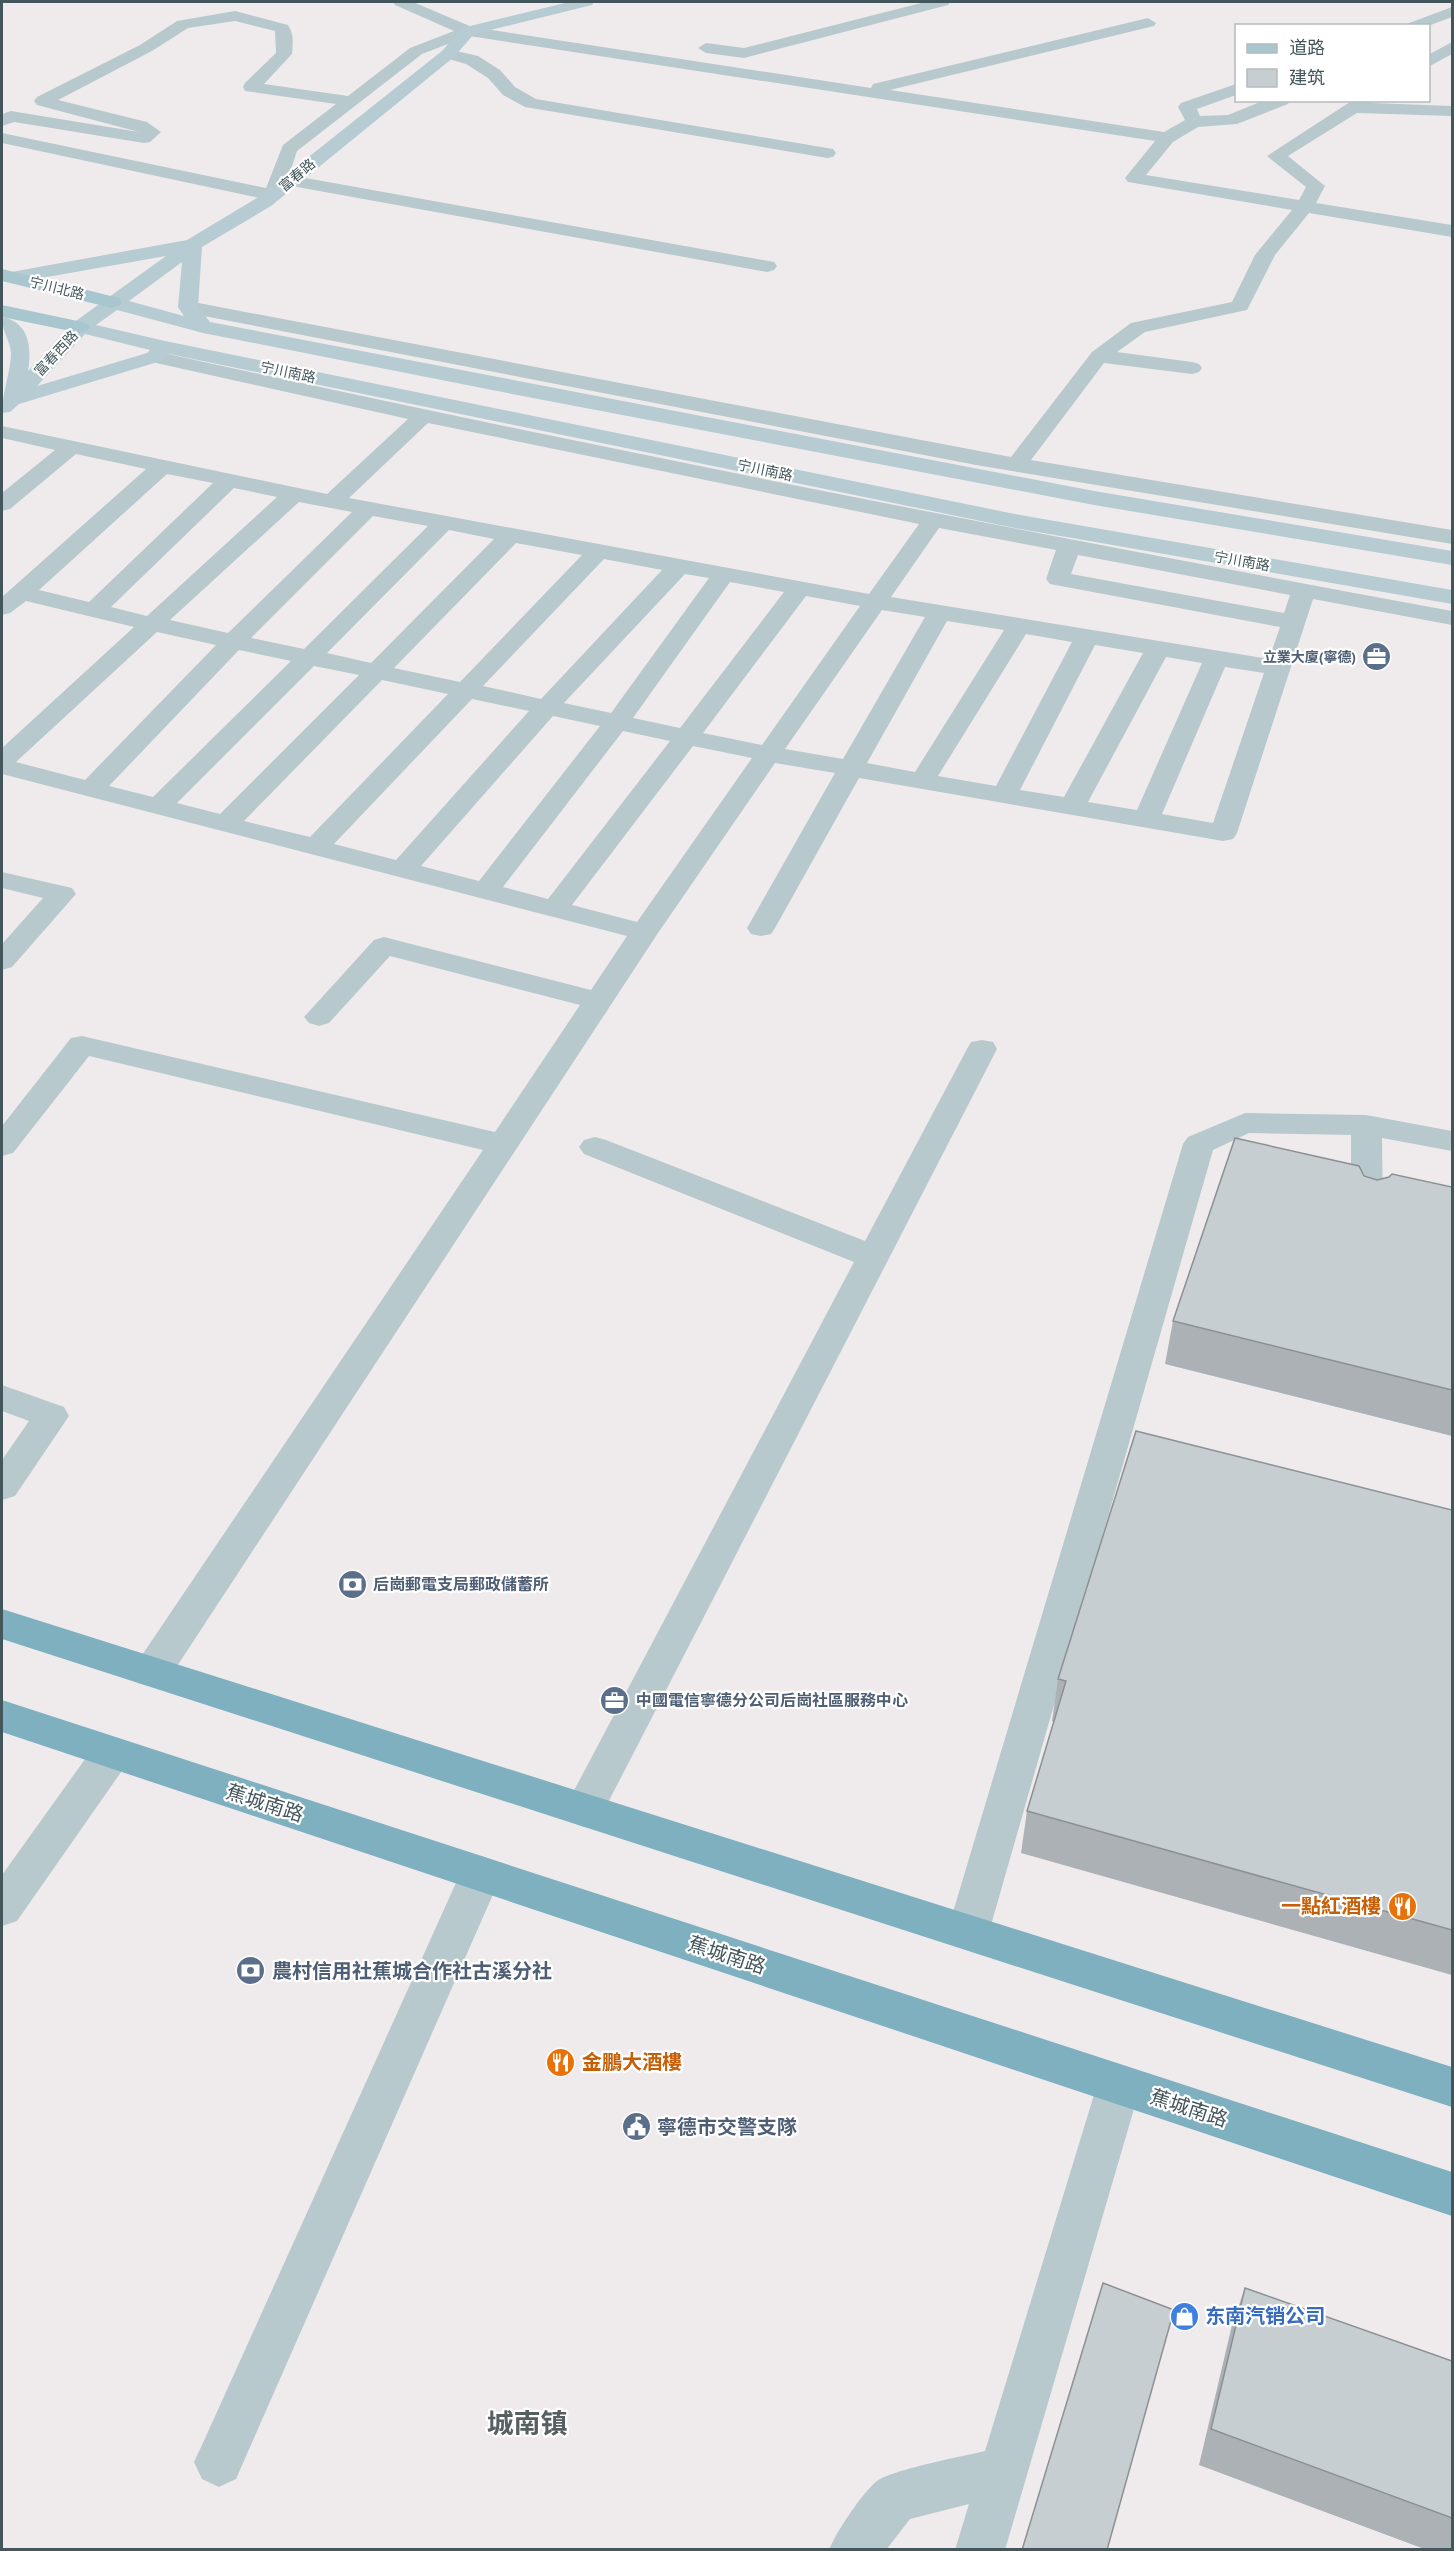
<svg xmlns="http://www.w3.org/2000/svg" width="1454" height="2551" viewBox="0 0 1454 2551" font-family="'PT Sans','Noto Sans SC',sans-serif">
  <rect width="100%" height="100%" fill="#efebec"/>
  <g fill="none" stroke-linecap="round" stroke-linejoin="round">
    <!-- street -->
    <path fill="#b8c9cd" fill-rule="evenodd" d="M 393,2 L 413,2 L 472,27 L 871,88 L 873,84 L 1148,18 L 1156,23 L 1154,26 L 890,90 L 1164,132 L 1185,120 L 1178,107 L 1181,103 L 1236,84 L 1236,95 L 1197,109 L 1200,116 L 1228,115 L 1265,100 L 1290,100 L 1288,104 L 1237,124 L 1198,127 L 1173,142 L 1146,175 L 1299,200 L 1306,187 L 1267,156 L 1353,100 L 1374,100 L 1372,103 L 1452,106 L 1452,116 L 1357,113 L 1288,156 L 1325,186 L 1316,203 L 1452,225 L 1452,237 L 1309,213 L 1275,255 L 1247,310 L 1145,332 L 1117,352 L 1192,362 L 1199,364 L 1202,368 L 1199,372 L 1192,374 L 1104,363 L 1031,460 L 1452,530 L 1452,544 L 976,465 L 188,313 L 181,311 L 178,307 L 181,303 L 188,301 L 1011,457 L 1092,352 L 1131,323 L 1232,302 L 1255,255 L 1292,210 L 1128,182 L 1125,178 L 1155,141 L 469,36 L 422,54 L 297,151 L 289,175 L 774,262 L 777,266 L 774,270 L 767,272 L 286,185 L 280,199 L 273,201 L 2,143 L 2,133 L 266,188 L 283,145 L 336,104 L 245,91 L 243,87 L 245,83 L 276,53 L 275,31 L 235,21 L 188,28 L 152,51 L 58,100 L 147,122 L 161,132 L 150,142 L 144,143 L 14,122 L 2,126 L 2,114 L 11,111 L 139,132 L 37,105 L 34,101 L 37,97 L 140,45 L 177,21 L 235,11 L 288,25 C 294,34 293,43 292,54 L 264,84 L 348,96 L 410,48 L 454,31 L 395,5 Z
      M 925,2 L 950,2 L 948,5 L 744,58 L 706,53 L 698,48 L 706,43 L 744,48 Z
      M 1452,7 L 1452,17 L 1428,26 L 1407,26 L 1409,23 Z
      M 1452,42 L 1452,54 L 1428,67 L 1428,55 Z
      M 448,49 L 478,56 L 500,70 L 515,87 L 536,99 L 827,148 L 833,149 L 836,153 L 833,157 L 827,158 L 525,107 L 503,95 L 488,78 L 466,64 L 442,57 L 440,54 L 442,51 Z
      M 154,351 C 585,446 1018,531 1452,611 L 1452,625 L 1313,599 L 1237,833 L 1233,839 L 1223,841 L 859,778 L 775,928 L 771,934 L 761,936 L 751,934 L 747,928 L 835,773 L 775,763 L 658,933 L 166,1683 L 152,1687 L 138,1683 L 133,1672 L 138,1661 L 483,1150 L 89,1056 L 13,1153 L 2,1156 L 2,1126 L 71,1038 L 82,1036 L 495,1132 L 580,1005 L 390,956 L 329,1023 L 319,1026 L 309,1023 L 304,1017 L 374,940 L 384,937 L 591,990 L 627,936 L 2,774 L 2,748 L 134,627 L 26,601 L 10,613 L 2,615 L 2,597 L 146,469 L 76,454 L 10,509 L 2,511 L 2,493 L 55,450 L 2,438 L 2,426 L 327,494 L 408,419 L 147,361 L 144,357 L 147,353 ZM 428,423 L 919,524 L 869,594 L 349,498 ZM 167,474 L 213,483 L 89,602 L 39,590 ZM 234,488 L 277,497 L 147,616 L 111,607 ZM 299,502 L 352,512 L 228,633 L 170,620 ZM 373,516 L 428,526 L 304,649 L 251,638 ZM 939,528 L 1056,550 L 1046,579 L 1050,584 L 1280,627 L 1269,659 L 891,597 ZM 449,530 L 494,539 L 371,663 L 327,653 ZM 516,543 L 582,555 L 460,682 L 394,668 ZM 1078,555 L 1290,595 L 1284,613 L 1071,574 ZM 604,559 L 662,570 L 541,699 L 483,686 ZM 685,574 L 709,578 L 611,713 L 564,703 ZM 730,582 L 784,592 L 680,728 L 633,718 ZM 806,596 L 860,606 L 762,745 L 703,733 ZM 882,610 L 925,617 L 843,759 L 785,749 ZM 947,621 L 1004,630 L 915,772 L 867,763 ZM 157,632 L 216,645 L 85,780 L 16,762 ZM 1026,634 L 1072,642 L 996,786 L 938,776 ZM 1095,645 L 1143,653 L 1064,797 L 1020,790 ZM 239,650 L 291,661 L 153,797 L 109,786 ZM 1166,657 L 1202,663 L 1137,810 L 1088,802 ZM 314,666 L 359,675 L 220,814 L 177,803 ZM 1225,667 L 1264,673 L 1213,823 L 1162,814 ZM 382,680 L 448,694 L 310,837 L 244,821 ZM 472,699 L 529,711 L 396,860 L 334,844 ZM 553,716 L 600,726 L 479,881 L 421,866 ZM 623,731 L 670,741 L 548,899 L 503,887 ZM 693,746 L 752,758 L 637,922 L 572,905 Z
      M 2,872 L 72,888 L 76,894 L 12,967 L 2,970 L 2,944 L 43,898 L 2,888 Z
      M 982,1040 L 993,1042 L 997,1049 L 598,1822 L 584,1827 L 570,1822 L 564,1810 L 570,1798 L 854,1262 L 584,1154 L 579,1147 L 584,1140 L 595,1137 L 606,1140 L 865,1241 L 967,1049 L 971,1042 Z
      M 1245,1113 L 1366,1115 L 1452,1131 L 1452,1151 L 1382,1138 L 1383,1210 L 1378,1218 L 1367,1221 L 1356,1218 L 1351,1210 L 1351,1135 L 1249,1133 L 1213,1150 L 989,1932 L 983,1945 L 968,1950 L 953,1945 L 947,1932 L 1183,1144 L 1188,1137 Z
      M 2,1385 L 64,1407 L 69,1416 L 15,1496 L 2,1500 L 2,1460 L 29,1421 L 2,1411 Z
      M 112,1737 L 126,1741 L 132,1753 L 126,1765 L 17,1921 L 2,1926 L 2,1875 L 98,1741 Z
      M 481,1856 L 496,1861 L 502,1874 L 236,2479 L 219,2487 L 202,2479 L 194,2462 L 202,2445 L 460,1874 L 466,1861 Z
      M 1119,2065 L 1135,2071 L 1141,2085 L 1005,2550 L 955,2550 L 969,2504 L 910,2519 L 886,2550 L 829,2550 C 836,2532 863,2492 877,2481 C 891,2470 964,2456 985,2451 L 1097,2085 L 1103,2071 Z"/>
    <!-- secondary -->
    <path fill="#b7ccd2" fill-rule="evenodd" d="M 569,2 L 594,2 L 592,5 L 474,34 L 454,57 L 271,206 L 202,247 L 198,307 L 210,322 L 1094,491 L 1452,551 L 1452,565 L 1094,505 L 512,394 L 203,333 L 117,310 L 96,325 L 165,341 L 1015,514 L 1452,590 L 1452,604 L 1015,528 L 169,354 L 161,361 L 19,404 L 10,412 L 2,413 C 2,393 11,371 11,353 C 10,340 2,332 2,317 C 29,322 32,347 28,371 L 73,323 L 166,256 L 13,283 L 6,281 L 3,277 L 6,273 L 187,240 L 257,198 L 442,51 L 462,28 ZM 182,262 L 178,307 L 184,316 L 129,301 ZM 85,334 L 150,350 L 147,353 L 37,386 Z"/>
    <!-- primary -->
    <path fill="#a8c6ce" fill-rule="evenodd" d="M 2,269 L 119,298 L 122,302 L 119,306 L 112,308 L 2,281 Z
      M 2,305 L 87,323 L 90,327 L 87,331 L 80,333 L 2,317 Z"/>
    <!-- highway -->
    <path fill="#7eb0c0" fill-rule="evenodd" d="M 2,1609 L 1452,2067 L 1452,2107 L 2,1639 Z
      M 2,1700 L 1452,2172 L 1452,2216 L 2,1732 Z"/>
  </g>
  <!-- wall -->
  <path fill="#abb1b5" d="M 1364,1176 L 1377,1180 L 1452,1187 L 1452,1436 L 1165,1364 L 1173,1321 Z
    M 1452,1510 L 1452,1975 L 1021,1853 L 1027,1811 L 1054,1722 L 1052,1721 L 1058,1679 Z
    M 1245,2288 L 1452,2361 L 1452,2550 L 1427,2550 L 1199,2465 L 1232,2325 Z"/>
  <!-- building -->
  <path fill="#c7ced2" stroke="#8b9093" stroke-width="1.5" d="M 1235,1138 L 1359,1166 L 1364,1176 L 1377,1180 L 1389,1177 L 1392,1174 L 1452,1187 L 1452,1390 L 1173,1321 Z
    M 1136,1431 L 1452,1510 L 1452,1930 L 1027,1811 L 1066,1681 L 1058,1679 Z
    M 1103,2283 L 1174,2310 L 1107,2550 L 1022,2550 Z
    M 1245,2288 L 1452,2361 L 1452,2518 L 1211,2429 Z"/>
  <!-- icons -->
  <defs>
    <symbol id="office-disc" viewBox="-11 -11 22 22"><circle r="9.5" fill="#5c6f8a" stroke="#fff"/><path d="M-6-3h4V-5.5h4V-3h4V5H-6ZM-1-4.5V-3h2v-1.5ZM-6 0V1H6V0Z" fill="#fff"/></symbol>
    <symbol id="bank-disc" viewBox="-11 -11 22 22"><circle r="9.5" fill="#5c6f8a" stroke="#fff"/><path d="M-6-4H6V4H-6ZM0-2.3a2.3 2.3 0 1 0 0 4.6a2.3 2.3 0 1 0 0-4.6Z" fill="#fff"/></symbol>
    <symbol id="restaurant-disc" viewBox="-11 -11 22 22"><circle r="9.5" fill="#e8710a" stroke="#fff"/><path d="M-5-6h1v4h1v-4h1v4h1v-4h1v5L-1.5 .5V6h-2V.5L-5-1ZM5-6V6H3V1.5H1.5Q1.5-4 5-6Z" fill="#fff"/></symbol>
    <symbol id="civic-disc" viewBox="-11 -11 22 22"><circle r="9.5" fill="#5c6f8a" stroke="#fff"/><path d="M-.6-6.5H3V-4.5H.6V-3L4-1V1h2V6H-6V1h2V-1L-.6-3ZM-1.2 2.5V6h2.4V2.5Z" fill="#fff"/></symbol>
    <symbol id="shop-disc" viewBox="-11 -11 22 22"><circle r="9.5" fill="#3f7fe0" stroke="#fff"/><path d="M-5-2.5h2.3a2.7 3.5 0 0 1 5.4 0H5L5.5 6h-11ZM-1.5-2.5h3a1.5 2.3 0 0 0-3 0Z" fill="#fff"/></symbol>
  </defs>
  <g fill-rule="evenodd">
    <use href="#office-disc" x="1360" y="640" width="33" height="33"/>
    <use href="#bank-disc" x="336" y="1568" width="33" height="33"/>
    <use href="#office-disc" x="598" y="1684" width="33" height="33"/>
    <use href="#restaurant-disc" x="1386" y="1890" width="33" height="33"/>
    <use href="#bank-disc" x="234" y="1954" width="33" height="33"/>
    <use href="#restaurant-disc" x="544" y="2046" width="33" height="33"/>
    <use href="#civic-disc" x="620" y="2110" width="33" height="33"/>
    <use href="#shop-disc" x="1168" y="2300" width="33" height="33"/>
  </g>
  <g text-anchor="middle" stroke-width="4.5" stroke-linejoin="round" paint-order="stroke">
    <!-- far-street labels -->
    <g font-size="14" fill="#43565b" stroke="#fff">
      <text transform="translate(297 175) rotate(-40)" y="5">富春路</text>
      <text transform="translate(57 288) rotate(14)" y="5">宁川北路</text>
      <text transform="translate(56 353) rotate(-47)" y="5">富春西路</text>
      <text transform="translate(288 372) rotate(12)" y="5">宁川南路</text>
      <text transform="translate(765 470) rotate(12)" y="5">宁川南路</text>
      <text transform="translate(1242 561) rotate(10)" y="5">宁川南路</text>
    </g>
    <!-- far-service labels -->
    <g font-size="14" font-weight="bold" fill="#4e5e75" stroke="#fff" text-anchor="end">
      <text x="1356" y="662">立業大廈(寧德)</text>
    </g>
    <!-- service labels -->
    <g font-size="16" font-weight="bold" fill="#4e5e75" stroke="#fff" text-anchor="start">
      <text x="373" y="1590">后崗郵電支局郵政儲蓄所</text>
      <text x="636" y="1706">中國電信寧德分公司后崗社區服務中心</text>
    </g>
    <!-- near-street labels -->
    <g font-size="20" fill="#43565b" stroke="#fff">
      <text transform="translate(265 1803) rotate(18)" y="7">蕉城南路</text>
      <text transform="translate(727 1955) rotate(18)" y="7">蕉城南路</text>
      <text transform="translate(1189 2108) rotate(18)" y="7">蕉城南路</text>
    </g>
    <!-- near-food labels -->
    <g font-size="20" font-weight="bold" fill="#c56008" stroke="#fff" text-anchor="end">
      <text x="1381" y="1913">一點紅酒樓</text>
      <text x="582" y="2069" text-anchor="start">金鵬大酒樓</text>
    </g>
    <!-- near-service labels -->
    <g font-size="20" font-weight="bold" fill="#4e5e75" stroke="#fff" text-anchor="start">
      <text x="272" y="1978">農村信用社蕉城合作社古溪分社</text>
      <text x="657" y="2134">寧德市交警支隊</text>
    </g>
    <!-- near-shop labels -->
    <g font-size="20" font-weight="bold" fill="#366cbe" stroke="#fff" text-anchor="start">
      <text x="1205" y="2323">东南汽销公司</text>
    </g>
    <!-- near-district labels -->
    <g font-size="27" font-weight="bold" fill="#585f61" stroke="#fff">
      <text x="527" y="2433">城南镇</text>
    </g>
  </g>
  <!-- border -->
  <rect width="1454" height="2551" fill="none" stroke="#43565b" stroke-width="6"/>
  <!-- legend -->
  <rect x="1235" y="24" width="195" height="78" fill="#ffffff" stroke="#b4bbbd" stroke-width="1.5"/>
  <rect x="1247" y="44" width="30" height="9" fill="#a8c6ce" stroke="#b4bbbd" stroke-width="1.5"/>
  <text x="1289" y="54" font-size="18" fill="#43565b">道路</text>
  <rect x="1247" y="69" width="30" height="18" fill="#c7ced2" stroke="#b4bbbd" stroke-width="1.5"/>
  <text x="1289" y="84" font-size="18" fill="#43565b">建筑</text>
</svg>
